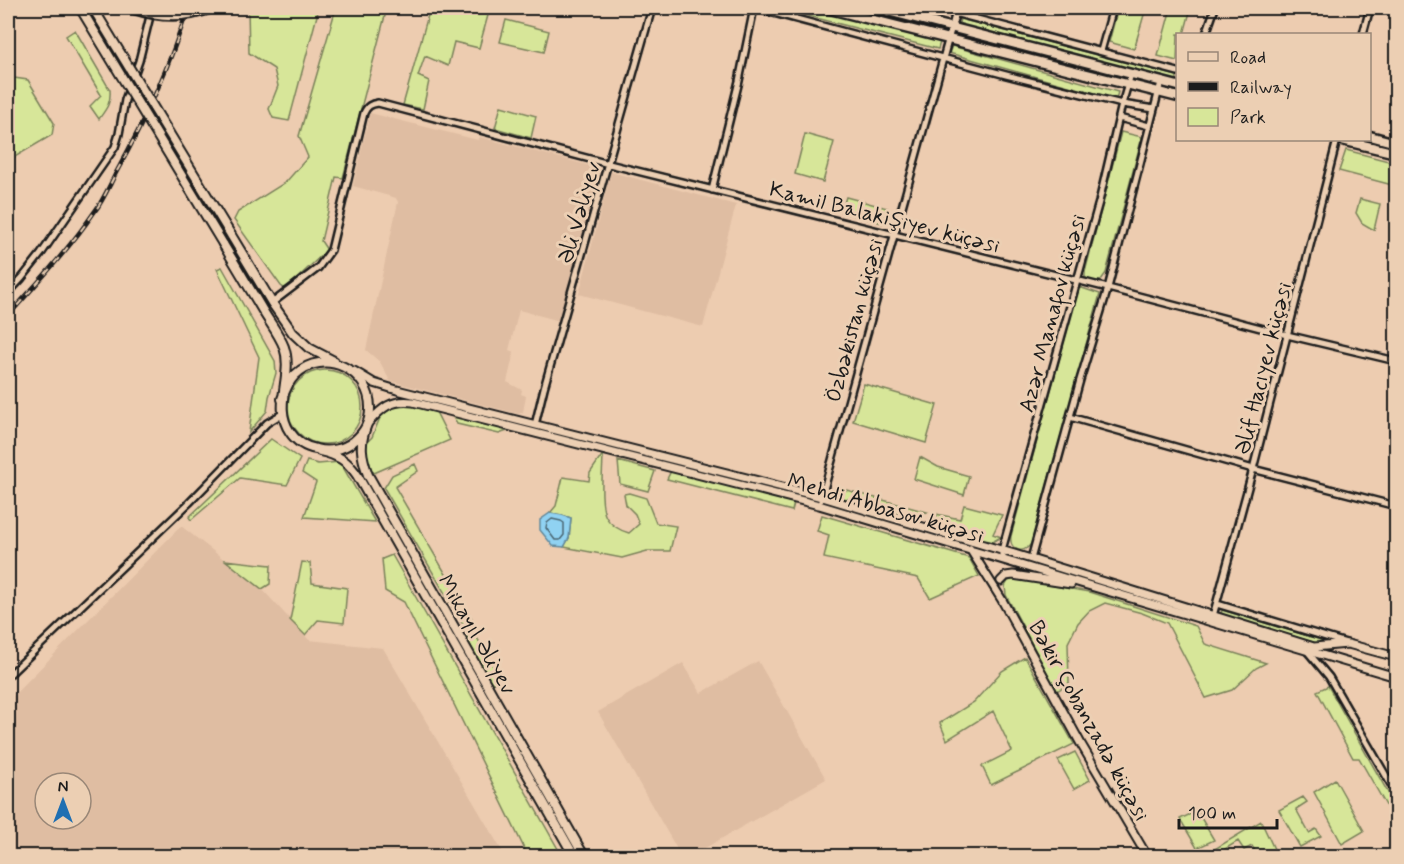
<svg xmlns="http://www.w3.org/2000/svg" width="1404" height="864" viewBox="0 0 1404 864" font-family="Mynerve,sans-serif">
  <rect width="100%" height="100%" fill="#edccb0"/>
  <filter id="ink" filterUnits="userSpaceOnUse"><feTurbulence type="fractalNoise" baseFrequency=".0167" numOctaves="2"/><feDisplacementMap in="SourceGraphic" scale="12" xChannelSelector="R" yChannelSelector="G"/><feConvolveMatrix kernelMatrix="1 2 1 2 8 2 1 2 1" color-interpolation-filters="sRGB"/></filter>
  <g filter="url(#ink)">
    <!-- built -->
    <path fill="#dfbda2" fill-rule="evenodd" d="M 370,113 L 478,140 L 480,137 L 599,168 L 600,172 L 560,321 L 519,310 L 509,350 L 514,352 L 507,382 L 522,390 L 521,394 L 526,396 L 523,412 L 519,414 L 390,381 L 380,362 L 366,350 L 398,202 L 396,198 L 353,186 Z
      M 611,172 L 736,205 L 703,327 L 579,294 Z
      M 181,526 L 262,589 L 309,640 L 383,648 L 505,856 L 8,856 L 8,701 ZM 45,783 L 81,783 L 81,819 L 45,819 Z
      M 758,661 L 826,779 L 691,856 L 681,856 L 598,712 L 683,663 L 701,693 Z"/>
    <!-- green -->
    <path fill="#d7e699" stroke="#7a815a" stroke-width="1.5" d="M 248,8 L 319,8 L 289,121 L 273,118 L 269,109 L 278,86 L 274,69 L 249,53 Z
      M 336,8 L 387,8 L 343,178 L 336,177 L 321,241 L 327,250 L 288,287 L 284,288 L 281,286 L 234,220 L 238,212 L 286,182 L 308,157 L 299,136 Z
      M 430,8 L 490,8 L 479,48 L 454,42 L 448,66 L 425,56 L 418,76 L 429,81 L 423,109 L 403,105 Z
      M 777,8 L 806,8 L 940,42 L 938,49 Z
      M 1118,8 L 1146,8 L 1134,49 L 1109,42 Z
      M 1171,8 L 1191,8 L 1184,34 L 1178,34 L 1177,61 L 1158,56 Z
      M 960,19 L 1177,76 L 1177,85 L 958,27 Z
      M 506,20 L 549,31 L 544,52 L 500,42 Z
      M 75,30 L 110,90 C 111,103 107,108 99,119 L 90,106 L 101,95 L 66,36 Z
      M 952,46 L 1118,92 L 1116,99 L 949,53 Z
      M 14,78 L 28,80 L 54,123 L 52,135 L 8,161 L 8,82 Z
      M 501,106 L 536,116 L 531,138 L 495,128 Z
      M 1121,132 L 1142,137 L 1106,273 L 1101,280 C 1094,282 1090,282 1085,277 L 1085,272 Z
      M 805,134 L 834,142 L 823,182 L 795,174 Z
      M 1346,150 L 1396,163 L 1396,186 L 1339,171 Z
      M 846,197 L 887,208 L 883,223 L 841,212 Z
      M 1360,199 L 1380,204 L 1374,230 L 1362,223 L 1356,213 Z
      M 222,267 L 275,361 L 276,373 L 269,397 L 267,411 L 249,432 L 259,357 L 217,269 Z
      M 1079,287 L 1100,294 L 1031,544 C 1023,555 1009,550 1011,536 Z
      M288 407a37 37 0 1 1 74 0a37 37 0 1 1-74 0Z
      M 864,384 L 937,405 L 926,443 L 853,421 Z
      M 403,403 L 434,408 L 450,440 L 374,473 C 367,464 365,456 364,445 L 372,437 L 382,413 L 389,407 Z
      M 451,414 L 510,430 L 499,434 L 457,424 Z
      M 271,439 L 300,459 L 287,485 L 240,478 L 191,520 L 189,517 Z
      M 603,454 C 603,469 599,504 606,517 C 611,526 619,530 629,533 L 639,524 L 635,514 L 626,505 L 624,494 L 629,493 L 646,498 L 656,523 L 676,526 L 670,551 L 647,551 L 622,558 L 564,547 L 569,538 L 571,518 L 562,515 L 550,513 L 556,506 L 563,477 L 589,481 L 590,473 Z
      M 920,457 L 938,467 L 969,476 L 964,495 L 914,479 Z
      M 307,461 L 318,464 L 340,462 L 375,522 L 304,517 L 316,482 L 302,473 Z
      M 618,461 L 655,471 L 648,491 L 620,484 Z
      M 415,464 L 418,471 L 395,487 L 475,624 L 462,623 L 384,488 L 392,475 Z
      M 671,471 L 794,503 L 792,511 L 667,479 Z
      M 839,488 L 927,512 L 910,517 L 836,496 Z
      M 964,505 L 1002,515 L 993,534 L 1001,537 L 992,542 L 940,526 L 936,514 L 960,519 Z
      M 822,515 L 969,558 L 979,576 L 930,598 L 918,578 L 824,558 L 829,535 L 817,531 Z
      M 392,555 L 562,856 L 528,856 L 404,602 L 385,591 L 382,559 Z
      M 225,560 L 271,565 L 270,584 L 262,589 Z
      M 302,562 L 310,563 L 312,583 L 347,588 L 344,623 L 318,620 L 305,635 L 290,620 Z
      M 1014,579 L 1089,592 L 1196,626 L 1205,644 L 1266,663 L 1256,668 L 1232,690 L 1206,698 L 1167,623 L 1142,613 L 1105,603 L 1089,611 L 1078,623 L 1068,643 L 1069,683 L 1057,691 L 1006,595 L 1005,586 L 1008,581 Z
      M 1222,610 L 1328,642 L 1316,643 L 1221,614 Z
      M 465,636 L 476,636 L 497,673 L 493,685 Z
      M 1025,657 L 1074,744 L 991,785 L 982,766 L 1012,751 L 993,711 L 947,740 L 940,723 L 974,702 L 1002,671 Z
      M 1328,686 L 1396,807 L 1396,823 L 1359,758 L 1353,758 L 1317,691 Z
      M 1075,752 L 1090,780 L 1074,789 L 1058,760 Z
      M 1335,779 L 1364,831 L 1342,844 L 1314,792 Z
      M 1303,797 L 1307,802 L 1296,809 L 1309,833 L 1316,829 L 1321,836 L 1300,847 L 1279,810 Z
      M 1197,811 L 1214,840 L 1197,848 L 1180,819 Z
      M 1261,821 L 1274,849 L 1266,853 L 1264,850 L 1257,854 L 1252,846 L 1244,850 L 1238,841 L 1225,849 L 1229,856 L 1211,856 L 1210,854 L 1213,850 Z"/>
    <!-- water -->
    <path fill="#90d2f2" stroke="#62899c" stroke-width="1.5" d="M 550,513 L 562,515 L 571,518 L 569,538 L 564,547 L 553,546 L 540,530 L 540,520 Z"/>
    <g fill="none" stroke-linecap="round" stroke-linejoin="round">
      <!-- shore -->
      <path stroke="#4a6572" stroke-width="1.5" d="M 552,519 L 561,521 L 564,523 L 564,535 L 560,540 L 555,540 L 546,528 L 547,523 Z"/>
      <defs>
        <path id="minor" d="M 755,8 L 1006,75 L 1122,104 L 1154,109
          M 935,8 L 1178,72
          M 1206,34 L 1215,8
          M 1363,34 L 1370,8
          M 1101,51 L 1113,8
          M 1119,118 L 1149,126
          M 712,190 L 739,81 L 754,8
          M 8,293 L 22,278 L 41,254 L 115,147 L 119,134 L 125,100 L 139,61 L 152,8
          M 272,303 L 318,268 L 331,250 L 364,113 C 367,106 371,104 378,103 L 609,164 L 1108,288 L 1287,335 L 1396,361
          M 1070,417 L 1253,469 L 1396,506
          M 535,425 L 544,388 L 652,8
          M 821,500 L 957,8
          M 1004,559 L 1002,556 L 1002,550 L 1099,202 L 1122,104 L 1131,74
          M 1031,559 L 1080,380 L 1108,288 L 1161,82
          M 1217,604 L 1346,643
          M 1213,616 L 1253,469 L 1337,140
          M 1307,651 L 1329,677 L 1396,793
          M 8,676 L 189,503 L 267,423 L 282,414
          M 1388,856 L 1396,852"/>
        <path id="tertiary" d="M 354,371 L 374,383 L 397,390 L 822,497 L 1031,559 L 1314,647 L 1348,644 L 1396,657
          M 368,423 C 382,408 391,399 413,402 L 819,505 L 1396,677
          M 970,549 L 1002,600 L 1081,744 L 1147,856
          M 1001,581 L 1006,576 L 1013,575 L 1071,584"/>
        <path id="secondary" d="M 231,235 L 272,303 L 293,333 L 309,348 L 334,361
          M 223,244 C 237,267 250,289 263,311 C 270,323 279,334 284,347 C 294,375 272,406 290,432 C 296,441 305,447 316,449 C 329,453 344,449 354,441 C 364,433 370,421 370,409 C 371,370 324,347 295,375 C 288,382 285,390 282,399
          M 367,424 C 359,444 361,455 368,475 L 584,856
          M 320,451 C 337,455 347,460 357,475 L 574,856"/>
        <path id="primary" d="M 826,8 L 1178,97
          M 876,8 L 1178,86
          M 1370,136 L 1396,143
          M 1342,140 L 1396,153"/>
      </defs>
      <!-- minor casing -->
      <use href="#minor" stroke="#1c1c1c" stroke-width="10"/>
      <!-- tertiary casing -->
      <use href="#tertiary" stroke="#1c1c1c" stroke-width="11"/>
      <!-- secondary casing -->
      <use href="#secondary" stroke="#1c1c1c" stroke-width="12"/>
      <!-- primary casing -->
      <use href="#primary" stroke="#1c1c1c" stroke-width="13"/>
      <!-- minor -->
      <use href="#minor" stroke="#eccfb3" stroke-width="5"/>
      <!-- tertiary -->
      <use href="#tertiary" stroke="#eccfb3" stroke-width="7"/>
      <!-- secondary -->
      <use href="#secondary" stroke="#eccfb3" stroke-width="8"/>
      <!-- primary -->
      <use href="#primary" stroke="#eccfb3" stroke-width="8"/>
      <defs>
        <path id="rail" d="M 8,316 C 38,282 69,249 95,211 C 104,199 110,184 117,171 C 146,119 170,64 188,8"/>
      </defs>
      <!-- rail casing -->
      <use href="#rail" stroke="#1c1c1c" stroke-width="4.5"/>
      <!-- rail -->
      <use href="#rail" stroke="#eccfb3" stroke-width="2" stroke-dasharray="7" stroke-linecap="butt"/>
      <defs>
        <path id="secondary-bridge" d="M 93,8 L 231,235
          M 82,11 L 223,244"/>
        <path id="primary-bridge" d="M 132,8 C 158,17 186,18 211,8"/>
      </defs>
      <!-- secondary-bridge casing -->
      <use href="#secondary-bridge" stroke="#1c1c1c" stroke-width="12" stroke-linecap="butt"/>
      <!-- primary-bridge casing -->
      <use href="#primary-bridge" stroke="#1c1c1c" stroke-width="13" stroke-linecap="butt"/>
      <!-- secondary-bridge -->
      <use href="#secondary-bridge" stroke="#eccfb3" stroke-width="8"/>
      <!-- primary-bridge -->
      <use href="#primary-bridge" stroke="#eccfb3" stroke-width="8"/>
    </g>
  </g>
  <g text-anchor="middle" stroke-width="6" stroke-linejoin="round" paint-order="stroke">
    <!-- street labels -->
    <g font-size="22" fill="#1c1c1c" stroke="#eccfb3">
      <text transform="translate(578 212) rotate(-74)" y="8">Əli Vəliyev</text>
      <text transform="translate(885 216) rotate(14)" y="8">Kamil Balakişiyev küçəsi</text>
      <text transform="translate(1051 313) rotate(-75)" y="8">Azər Manafov küçəsi</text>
      <text transform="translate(853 320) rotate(-75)" y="8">Özbəkistan küçəsi</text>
      <text transform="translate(1262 368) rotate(-76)" y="8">Əlif Hacıyev küçəsi</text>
      <text transform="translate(886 507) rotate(16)" y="8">Mehdi Abbasov küçəsi</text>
      <text transform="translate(478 634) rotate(60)" y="8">Mikayıl Əliyev</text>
      <text transform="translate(1090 720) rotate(61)" y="8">Bəkir Çobanzadə küçəsi</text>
    </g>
  </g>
  <!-- margin -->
  <rect width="1404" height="864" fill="none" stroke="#eccfb3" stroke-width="30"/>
  <rect x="15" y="15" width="1374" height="834" fill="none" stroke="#1c1c1c" stroke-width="2" filter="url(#ink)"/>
  <!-- legend -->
  <rect x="1176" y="33" width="195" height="108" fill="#eccfb3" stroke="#998777" stroke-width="1.5"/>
  <rect x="1188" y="52" width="30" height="9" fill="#eccfb3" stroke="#998777" stroke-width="1.5"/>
  <text x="1230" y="63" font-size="18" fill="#1c1c1c">Road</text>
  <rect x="1188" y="82" width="30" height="9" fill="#1c1c1c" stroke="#998777" stroke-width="1.5"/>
  <text x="1230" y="93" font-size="18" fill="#1c1c1c">Railway</text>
  <rect x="1188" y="108" width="30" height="18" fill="#d7e699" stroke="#998777" stroke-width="1.5"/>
  <text x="1230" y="123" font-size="18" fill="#1c1c1c">Park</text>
  <!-- north arrow -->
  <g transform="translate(63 801)"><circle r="28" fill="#eccfb3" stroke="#998777" stroke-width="1.5"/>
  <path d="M0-4.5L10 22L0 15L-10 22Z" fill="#1f6fb2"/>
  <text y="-9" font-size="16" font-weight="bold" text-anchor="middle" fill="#1c1c1c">N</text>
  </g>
  <!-- scale -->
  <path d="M1179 819v9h98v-9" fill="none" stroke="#1c1c1c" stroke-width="3"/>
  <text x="1188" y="819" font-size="18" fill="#1c1c1c" stroke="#eccfb3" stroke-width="4.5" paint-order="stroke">100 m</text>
</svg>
